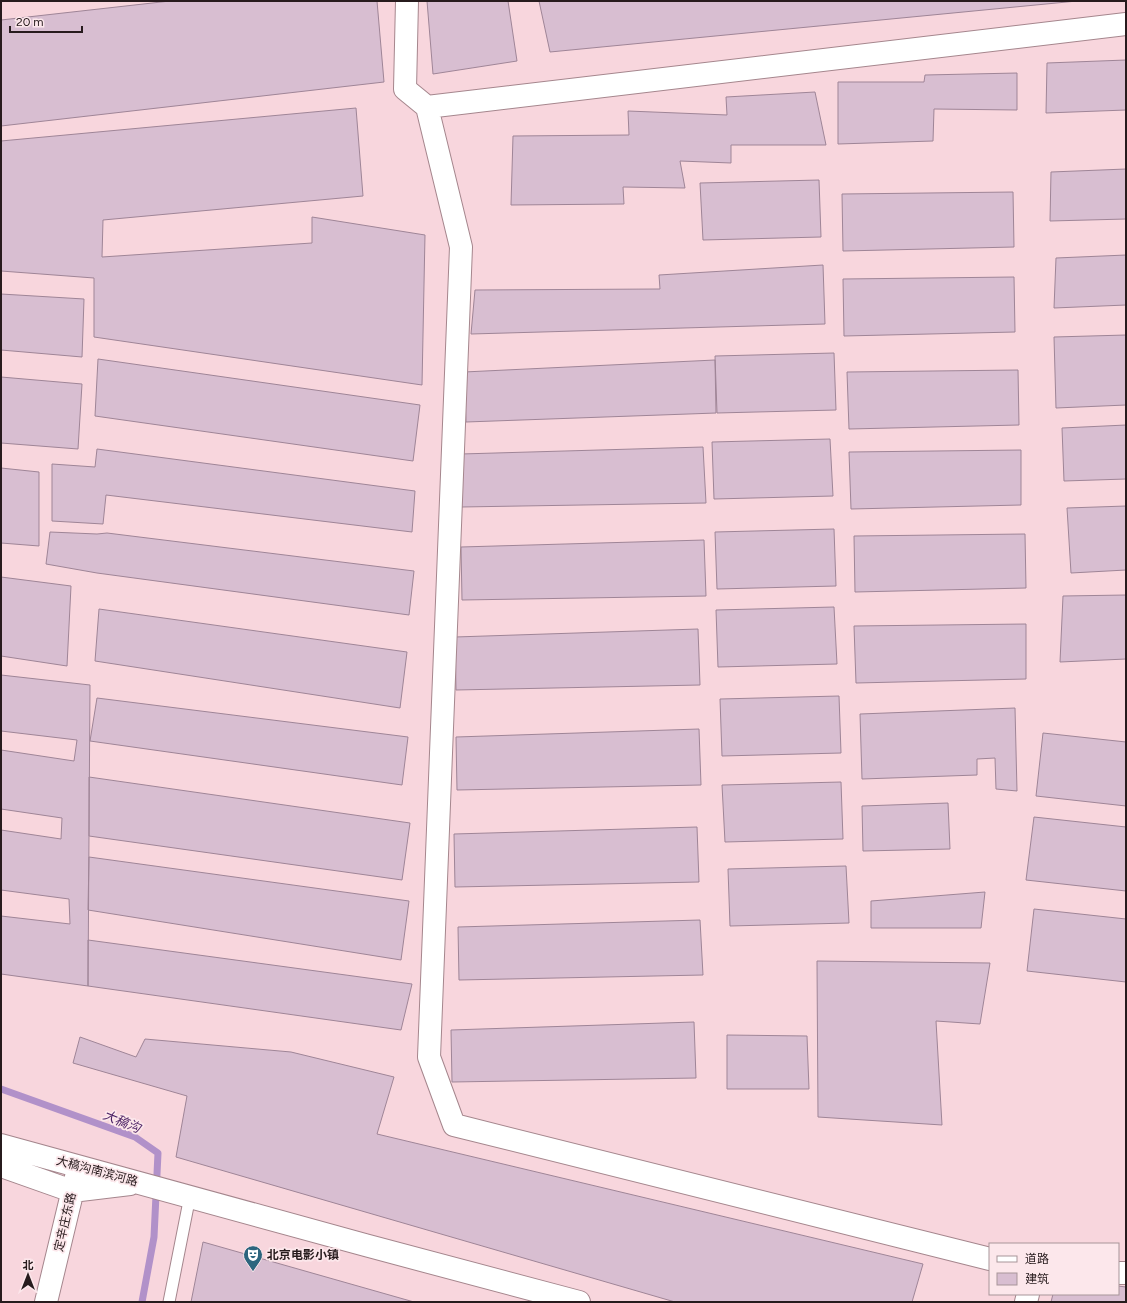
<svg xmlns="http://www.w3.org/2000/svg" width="1127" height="1303" viewBox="0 0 1127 1303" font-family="Figtree,'Noto Sans SC',sans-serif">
  <rect width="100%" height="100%" fill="#f8d6dd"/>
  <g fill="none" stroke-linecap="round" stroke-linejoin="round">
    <!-- stream -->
    <path stroke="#b191c9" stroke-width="7" d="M 1,1089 L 135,1137 L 158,1153 L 154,1237 L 142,1302"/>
  </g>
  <!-- building -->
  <path fill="#d8bed1" stroke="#9f8597" d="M 170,1 L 377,1 L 384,82 L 1,126 L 1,20 Z
    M 427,1 L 508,1 L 517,61 L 433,74 Z
    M 539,1 L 1077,1 L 550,52 Z
    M 1126,60 L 1126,110 L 1046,113 L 1047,63 Z
    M 1017,73 L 1017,110 L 934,109 L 933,141 L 838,144 L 838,82 L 924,82 L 925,75 Z
    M 815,92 L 826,145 L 731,145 L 731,163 L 680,161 L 685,188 L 623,187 L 624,204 L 511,205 L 513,136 L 629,135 L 628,111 L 727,115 L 726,97 Z
    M 356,108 L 363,196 L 103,220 L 102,257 L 312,243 L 312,217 L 425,235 L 422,385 L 94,337 L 94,278 L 1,271 L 1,141 Z
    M 1126,169 L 1126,219 L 1050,221 L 1051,172 Z
    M 819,180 L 821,237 L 703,240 L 700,183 Z
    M 1013,192 L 1014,247 L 843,251 L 842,194 Z
    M 1126,255 L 1126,305 L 1054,308 L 1056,258 Z
    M 823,265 L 825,324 L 471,334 L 475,290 L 660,289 L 659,275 Z
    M 1014,277 L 1015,332 L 844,336 L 843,279 Z
    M 1,294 L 84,299 L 82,357 L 1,350 Z
    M 1126,335 L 1126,405 L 1056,408 L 1054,337 Z
    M 834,353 L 836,410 L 717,413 L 715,356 Z
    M 98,359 L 420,405 L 413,461 L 95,416 Z
    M 715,360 L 716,413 L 466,422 L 464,372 Z
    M 1018,370 L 1019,425 L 849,429 L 847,372 Z
    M 1,377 L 82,384 L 78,449 L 1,443 Z
    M 1126,425 L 1126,479 L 1064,481 L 1062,428 Z
    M 830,439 L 833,496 L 714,499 L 712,442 Z
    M 703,447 L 706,503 L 461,507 L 461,454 Z
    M 97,449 L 415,491 L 412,532 L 106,495 L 103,524 L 52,521 L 52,464 L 95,467 Z
    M 1021,450 L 1021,505 L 851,509 L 849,452 Z
    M 1,468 L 39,472 L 39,546 L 1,543 Z
    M 1126,506 L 1126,570 L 1071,573 L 1067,508 Z
    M 834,529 L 836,586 L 717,589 L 715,532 Z
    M 50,532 L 97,534 L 107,533 L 414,571 L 409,615 L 97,573 L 46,564 Z
    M 1025,534 L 1026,588 L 855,592 L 854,536 Z
    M 704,540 L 706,596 L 462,600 L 461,547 Z
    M 1,577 L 71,586 L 67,666 L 1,656 Z
    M 1126,595 L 1126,659 L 1060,662 L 1063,596 Z
    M 834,607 L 837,664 L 718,667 L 716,610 Z
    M 99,609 L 407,652 L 400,708 L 95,661 Z
    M 1026,624 L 1026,679 L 856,683 L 854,626 Z
    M 698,629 L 700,685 L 456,690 L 455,637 Z
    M 1,675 L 90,685 L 88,986 L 1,974 L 1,916 L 70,924 L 69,899 L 1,890 L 1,830 L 61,839 L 62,818 L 1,809 L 1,750 L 74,761 L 77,740 L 1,731 Z
    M 839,696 L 841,753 L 722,756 L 720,699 Z
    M 97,698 L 408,737 L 402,785 L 90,741 Z
    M 1015,708 L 1017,791 L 996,789 L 995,758 L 977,759 L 977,775 L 862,779 L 860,714 Z
    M 699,729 L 701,785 L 457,790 L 456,737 Z
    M 1043,733 L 1126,742 L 1126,806 L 1036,796 Z
    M 89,777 L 410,823 L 402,880 L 89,836 Z
    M 841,782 L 843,839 L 725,842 L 722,785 Z
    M 948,803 L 950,849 L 863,851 L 862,806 Z
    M 1034,817 L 1126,827 L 1126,891 L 1026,880 Z
    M 697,827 L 699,882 L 455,887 L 454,834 Z
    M 89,857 L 409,901 L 401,960 L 88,910 Z
    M 846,866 L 849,923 L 730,926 L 728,869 Z
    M 985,892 L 981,928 L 871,928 L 871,901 Z
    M 1034,909 L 1126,919 L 1126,982 L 1027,971 Z
    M 700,920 L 703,975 L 459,980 L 458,927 Z
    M 88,940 L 412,984 L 401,1030 L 88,986 Z
    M 817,961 L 990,963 L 980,1024 L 936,1021 L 942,1125 L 818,1117 Z
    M 694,1022 L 696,1078 L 452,1082 L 451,1030 Z
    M 727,1035 L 807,1036 L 809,1089 L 727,1089 Z
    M 80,1037 L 136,1057 L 145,1039 L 291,1052 L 394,1077 L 377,1134 L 923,1264 L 912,1302 L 675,1302 L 176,1157 L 187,1096 L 73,1063 Z
    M 203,1242 L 414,1302 L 191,1302 Z
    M 1118,1286 L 1126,1287 L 1126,1302 L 1051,1302 L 1053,1294 L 1118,1294 Z"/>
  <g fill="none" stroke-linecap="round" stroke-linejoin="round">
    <defs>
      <path id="service" d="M 169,1302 L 190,1196"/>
      <path id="minor" d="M 407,1 L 405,89 L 427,107 L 461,247 L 429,1057 L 454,1125 L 990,1259
        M 427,107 L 1126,24
        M 1118,1273 L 1126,1273
        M 1026,1302 L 1028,1294"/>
      <path id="tertiary" d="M 1,1145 C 193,1199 386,1251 579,1302
        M 1,1166 L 72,1191 L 130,1184
        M 46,1302 L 76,1177"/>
    </defs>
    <!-- service casing -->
    <use href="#service" stroke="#a5868d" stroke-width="13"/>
    <!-- minor casing -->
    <use href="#minor" stroke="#a5868d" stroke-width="24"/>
    <!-- tertiary casing -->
    <use href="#tertiary" stroke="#a5868d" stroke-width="24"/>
    <!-- service -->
    <use href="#service" stroke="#fff" stroke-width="11"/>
    <!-- minor -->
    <use href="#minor" stroke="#fff" stroke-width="22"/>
    <!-- tertiary -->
    <use href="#tertiary" stroke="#fff" stroke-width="22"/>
  </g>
  <!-- icons -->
  <defs>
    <symbol id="theatre-pin" viewBox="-11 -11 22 30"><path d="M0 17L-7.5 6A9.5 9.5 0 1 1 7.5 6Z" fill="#2c657e" stroke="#fce7eb"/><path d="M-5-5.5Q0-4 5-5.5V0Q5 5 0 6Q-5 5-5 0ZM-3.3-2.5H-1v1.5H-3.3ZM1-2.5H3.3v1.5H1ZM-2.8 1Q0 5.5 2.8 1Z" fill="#fff"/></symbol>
  </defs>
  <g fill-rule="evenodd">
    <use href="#theatre-pin" x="242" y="1244" width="22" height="30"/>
  </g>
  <g text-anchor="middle" stroke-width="3.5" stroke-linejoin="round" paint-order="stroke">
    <!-- street labels -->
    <g font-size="12" fill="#271b1d" stroke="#fce7eb">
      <text transform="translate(97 1171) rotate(15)" y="4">大稿沟南滨河路</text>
      <text transform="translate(65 1222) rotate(-77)" y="4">定辛庄东路</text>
    </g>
    <!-- poi labels -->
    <g font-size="12" font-weight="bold" fill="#271b1d" stroke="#fce7eb" text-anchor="start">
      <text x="267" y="1259">北京电影小镇</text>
    </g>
    <!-- water labels -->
    <g font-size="13" font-style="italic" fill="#491f63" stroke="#fce7eb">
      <text transform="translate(122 1121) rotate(22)" y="5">大稿沟</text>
    </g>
  </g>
  <!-- border -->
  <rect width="1127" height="1303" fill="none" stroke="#271b1d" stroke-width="4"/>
  <!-- legend -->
  <rect x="989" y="1243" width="130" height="52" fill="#fce7eb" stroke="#a79599"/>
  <rect x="997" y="1256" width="20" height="6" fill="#ffffff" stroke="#a79599"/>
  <text x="1025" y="1263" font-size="12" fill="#271b1d">道路</text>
  <rect x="997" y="1273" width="20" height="12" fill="#d8bed1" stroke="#a79599"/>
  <text x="1025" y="1283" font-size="12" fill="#271b1d">建筑</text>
  <!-- north arrow -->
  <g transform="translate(28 1275)" stroke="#fce7eb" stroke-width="3" paint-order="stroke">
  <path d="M0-3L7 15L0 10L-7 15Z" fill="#271b1d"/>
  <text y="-6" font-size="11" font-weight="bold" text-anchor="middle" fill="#271b1d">北</text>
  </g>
  <!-- scale -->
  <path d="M10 26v6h72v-6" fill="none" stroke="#271b1d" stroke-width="2"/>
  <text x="16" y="26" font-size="12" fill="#271b1d" stroke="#fce7eb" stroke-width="3" paint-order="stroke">20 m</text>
</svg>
